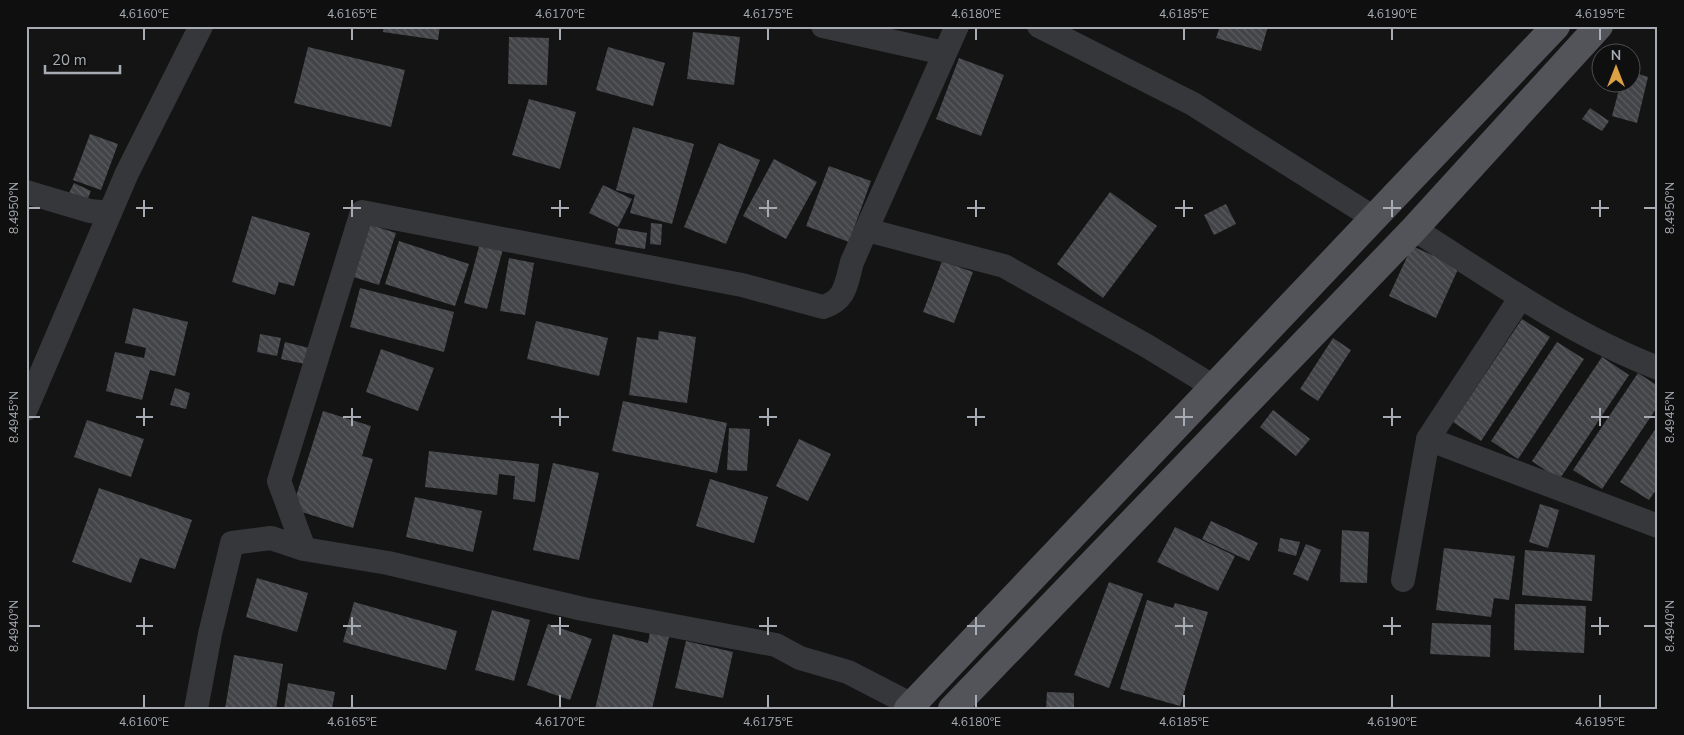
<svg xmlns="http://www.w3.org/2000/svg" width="1684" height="735" viewBox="0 0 1684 735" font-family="'Nunito Sans',sans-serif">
  <defs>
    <pattern id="building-back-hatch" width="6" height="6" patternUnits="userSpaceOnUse" patternTransform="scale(1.25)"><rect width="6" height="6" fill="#434448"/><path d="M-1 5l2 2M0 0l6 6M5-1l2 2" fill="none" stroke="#5b5c60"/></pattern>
  </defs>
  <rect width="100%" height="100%" fill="#141415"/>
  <!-- building -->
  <path fill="url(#building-back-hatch)" d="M 384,26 L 440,26 L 438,40 L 383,32 Z
    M 1220,26 L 1268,26 L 1261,51 L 1216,38 Z
    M 693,32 L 740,37 L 734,85 L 687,79 Z
    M 509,37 L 549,38 L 547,85 L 508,84 Z
    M 308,47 L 405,70 L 391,127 L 294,103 Z
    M 608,47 L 665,63 L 653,106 L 596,90 Z
    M 959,58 L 1004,75 L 981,136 L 936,119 Z
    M 1632,72 L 1648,77 L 1637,123 L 1612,116 L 1621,82 L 1632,82 Z
    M 529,99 L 576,112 L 560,169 L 512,155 Z
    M 1590,108 L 1609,121 L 1602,131 L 1582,119 Z
    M 633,127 L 694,144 L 672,224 L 630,213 L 635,195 L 616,190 Z
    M 90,134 L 118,144 L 101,190 L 73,180 Z
    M 719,143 L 760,160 L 726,244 L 684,227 Z
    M 774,159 L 817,182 L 786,239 L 743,216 Z
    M 829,166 L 871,181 L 849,242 L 806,226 Z
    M 74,183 L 91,191 L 86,203 L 68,195 Z
    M 603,185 L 632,199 L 618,227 L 589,213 Z
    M 1110,192 L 1157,226 L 1103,298 L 1057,264 Z
    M 1226,204 L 1236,224 L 1214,235 L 1204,215 Z
    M 252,216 L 310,233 L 294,286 L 279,282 L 275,295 L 232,282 Z
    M 651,223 L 662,224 L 661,245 L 650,244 Z
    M 368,224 L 396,233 L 379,285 L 350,276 Z
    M 618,228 L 647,233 L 645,249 L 615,244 Z
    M 399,241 L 469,264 L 455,306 L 385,284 Z
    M 480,243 L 503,249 L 487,309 L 464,303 Z
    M 1412,246 L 1459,267 L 1436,318 L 1389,296 Z
    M 509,258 L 534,263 L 525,315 L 500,311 Z
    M 942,261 L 973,272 L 954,323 L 923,312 Z
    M 360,288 L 454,312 L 444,352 L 350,327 Z
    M 133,308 L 188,322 L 175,376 L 150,370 L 142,400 L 106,391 L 115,352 L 144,358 L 146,348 L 125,343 Z
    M 1522,319 L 1550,337 L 1481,441 L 1453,422 Z
    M 536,321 L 608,338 L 599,376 L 527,359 Z
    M 659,331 L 696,337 L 687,403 L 629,395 L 637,337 L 658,340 Z
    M 260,334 L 281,338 L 277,356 L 257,352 Z
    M 1333,338 L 1351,350 L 1318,401 L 1300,389 Z
    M 285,342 L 309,348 L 305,364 L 281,359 Z
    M 1557,342 L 1584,359 L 1518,459 L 1491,441 Z
    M 381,349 L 434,368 L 418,411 L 366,392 Z
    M 1602,357 L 1629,375 L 1559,480 L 1532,461 Z
    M 1638,373 L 1658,386 L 1658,406 L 1602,489 L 1573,470 Z
    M 175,388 L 190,393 L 186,409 L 170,405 Z
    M 623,401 L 727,423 L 717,473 L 612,451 Z
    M 1273,410 L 1310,439 L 1296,456 L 1260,427 Z
    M 323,411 L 371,426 L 362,456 L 373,459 L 353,528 L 292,509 Z
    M 87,420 L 144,439 L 131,477 L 74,457 Z
    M 1658,425 L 1658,487 L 1649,500 L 1620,482 Z
    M 729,428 L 750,429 L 747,471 L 727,470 Z
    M 799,439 L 831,454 L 808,501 L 776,486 Z
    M 429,451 L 539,464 L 535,502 L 513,499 L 515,476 L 499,474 L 497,495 L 425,487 Z
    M 553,463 L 599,473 L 579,560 L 533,550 Z
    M 710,479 L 768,497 L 754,543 L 696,526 Z
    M 99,488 L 192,520 L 175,569 L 140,558 L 131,583 L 72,562 Z
    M 415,497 L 482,511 L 473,552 L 406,537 Z
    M 1540,504 L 1559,510 L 1548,548 L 1529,542 Z
    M 1211,521 L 1258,543 L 1249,561 L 1202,539 Z
    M 1175,527 L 1235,556 L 1218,591 L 1157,562 Z
    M 1342,530 L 1369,532 L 1367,583 L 1340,582 Z
    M 1280,538 L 1300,542 L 1296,556 L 1278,551 Z
    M 1306,544 L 1321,550 L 1308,581 L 1293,574 Z
    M 1444,548 L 1515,556 L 1509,600 L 1494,598 L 1491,617 L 1436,610 Z
    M 1525,550 L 1595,555 L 1592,601 L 1522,595 Z
    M 257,578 L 308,593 L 297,632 L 246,617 Z
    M 1109,582 L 1143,594 L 1109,688 L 1074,675 Z
    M 1147,600 L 1173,608 L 1175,603 L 1208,612 L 1180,706 L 1120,689 Z
    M 354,602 L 457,631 L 446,670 L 343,642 Z
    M 1515,604 L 1586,606 L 1584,653 L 1514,650 Z
    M 492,610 L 530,620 L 514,681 L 475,670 Z
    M 1432,623 L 1491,625 L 1490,657 L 1430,654 Z
    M 548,624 L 592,639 L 570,700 L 527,685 Z
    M 650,632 L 669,637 L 652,709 L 595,709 L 613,634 L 648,643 Z
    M 686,641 L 733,652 L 723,698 L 675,688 Z
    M 234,655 L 283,664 L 276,709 L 225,709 Z
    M 288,683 L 335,692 L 332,709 L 284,709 Z
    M 1047,692 L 1074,693 L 1074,709 L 1046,709 Z"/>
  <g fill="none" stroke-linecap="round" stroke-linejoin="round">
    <!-- minor -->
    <path stroke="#36373a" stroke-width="24" d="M 823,26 L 944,53
      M 1039,26 L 1193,104 L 1374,218
      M 26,192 L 90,211 L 110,213
      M 1414,229 C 1493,279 1570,334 1658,368
      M 867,230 L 1004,266 L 1147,346 L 1214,387
      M 26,409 L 127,173 L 201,26
      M 1428,439 L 1658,526
      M 304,549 L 279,481 L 362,212 L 742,285 L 823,307 C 846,300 846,284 852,262 L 957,26
      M 1403,580 L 1428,439 L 1521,297
      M 196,709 L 210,634 L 232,543 L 271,538 L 304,549 L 388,563 L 583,609 L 776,645 L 800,658 L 848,672 L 912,705"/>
    <!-- major -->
    <path stroke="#525459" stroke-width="28" d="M 908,709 L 1556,26
      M 952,709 L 1414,229 L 1599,26"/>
  </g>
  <!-- ticks -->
  <path fill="none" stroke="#a7acb4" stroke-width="2" d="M 144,28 L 144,40M 352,28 L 352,40M 560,28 L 560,40M 768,28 L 768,40M 976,28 L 976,40M 1184,28 L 1184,40M 1392,28 L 1392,40M 1600,28 L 1600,40M 144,200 L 144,217M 352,200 L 352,217M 560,200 L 560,217M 768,200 L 768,217M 976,200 L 976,217M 1184,200 L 1184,217M 1392,200 L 1392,217M 1600,200 L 1600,217M 28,208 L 40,208M 136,208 L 153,208M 343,208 L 361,208M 551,208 L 569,208M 759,208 L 777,208M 967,208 L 985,208M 1175,208 L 1193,208M 1383,208 L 1401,208M 1591,208 L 1609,208M 1644,208 L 1656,208M 144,408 L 144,426M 352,408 L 352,426M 560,408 L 560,426M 768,408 L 768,426M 976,408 L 976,426M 1184,408 L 1184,426M 1392,408 L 1392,426M 1600,408 L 1600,426M 28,417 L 40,417M 136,417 L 153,417M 343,417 L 361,417M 551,417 L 569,417M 759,417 L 777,417M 967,417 L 985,417M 1175,417 L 1193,417M 1383,417 L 1401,417M 1591,417 L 1609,417M 1644,417 L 1656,417M 144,617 L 144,635M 352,617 L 352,635M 560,617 L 560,635M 768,617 L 768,635M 976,617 L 976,635M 1184,617 L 1184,635M 1392,617 L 1392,635M 1600,617 L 1600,635M 28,626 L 40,626M 136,626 L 153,626M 343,626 L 361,626M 551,626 L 569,626M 759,626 L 777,626M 967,626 L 985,626M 1175,626 L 1193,626M 1383,626 L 1401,626M 1591,626 L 1609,626M 1644,626 L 1656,626M 144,695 L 144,708M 352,695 L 352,708M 560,695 L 560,708M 768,695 L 768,708M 976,695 L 976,708M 1184,695 L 1184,708M 1392,695 L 1392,708M 1600,695 L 1600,708"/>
  <!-- border -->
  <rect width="1684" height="735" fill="none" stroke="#0f0f10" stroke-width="55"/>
  <!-- north arrow -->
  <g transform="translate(1616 68)"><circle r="24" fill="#0f0f10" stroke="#4c4e52"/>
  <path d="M0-4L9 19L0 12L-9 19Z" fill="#dca045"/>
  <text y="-8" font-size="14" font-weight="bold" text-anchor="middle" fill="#a7acb4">N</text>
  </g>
  <!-- scale -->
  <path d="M45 65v8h75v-8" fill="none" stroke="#a7acb4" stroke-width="2.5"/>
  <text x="52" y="65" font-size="15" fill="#a7acb4" stroke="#0f0f10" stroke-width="4" paint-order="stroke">20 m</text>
  <rect x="28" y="28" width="1628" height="680" fill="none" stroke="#a7acb4" stroke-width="2"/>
  <g font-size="12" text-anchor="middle" fill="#a7acb4">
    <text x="144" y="18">4.6160°E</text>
    <text x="352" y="18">4.6165°E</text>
    <text x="560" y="18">4.6170°E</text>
    <text x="768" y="18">4.6175°E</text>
    <text x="976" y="18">4.6180°E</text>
    <text x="1184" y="18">4.6185°E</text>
    <text x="1392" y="18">4.6190°E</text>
    <text x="1600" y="18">4.6195°E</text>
    <text transform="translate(14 208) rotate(-90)" y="4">8.4950°N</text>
    <text transform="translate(1670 208) rotate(-90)" y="4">8.4950°N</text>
    <text transform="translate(14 417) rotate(-90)" y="4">8.4945°N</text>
    <text transform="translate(1670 417) rotate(-90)" y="4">8.4945°N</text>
    <text transform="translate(14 626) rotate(-90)" y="4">8.4940°N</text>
    <text transform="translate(1670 626) rotate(-90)" y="4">8.4940°N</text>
    <text x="144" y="726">4.6160°E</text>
    <text x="352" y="726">4.6165°E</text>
    <text x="560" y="726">4.6170°E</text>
    <text x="768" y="726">4.6175°E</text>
    <text x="976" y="726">4.6180°E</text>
    <text x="1184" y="726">4.6185°E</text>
    <text x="1392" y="726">4.6190°E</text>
    <text x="1600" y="726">4.6195°E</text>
  </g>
</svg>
